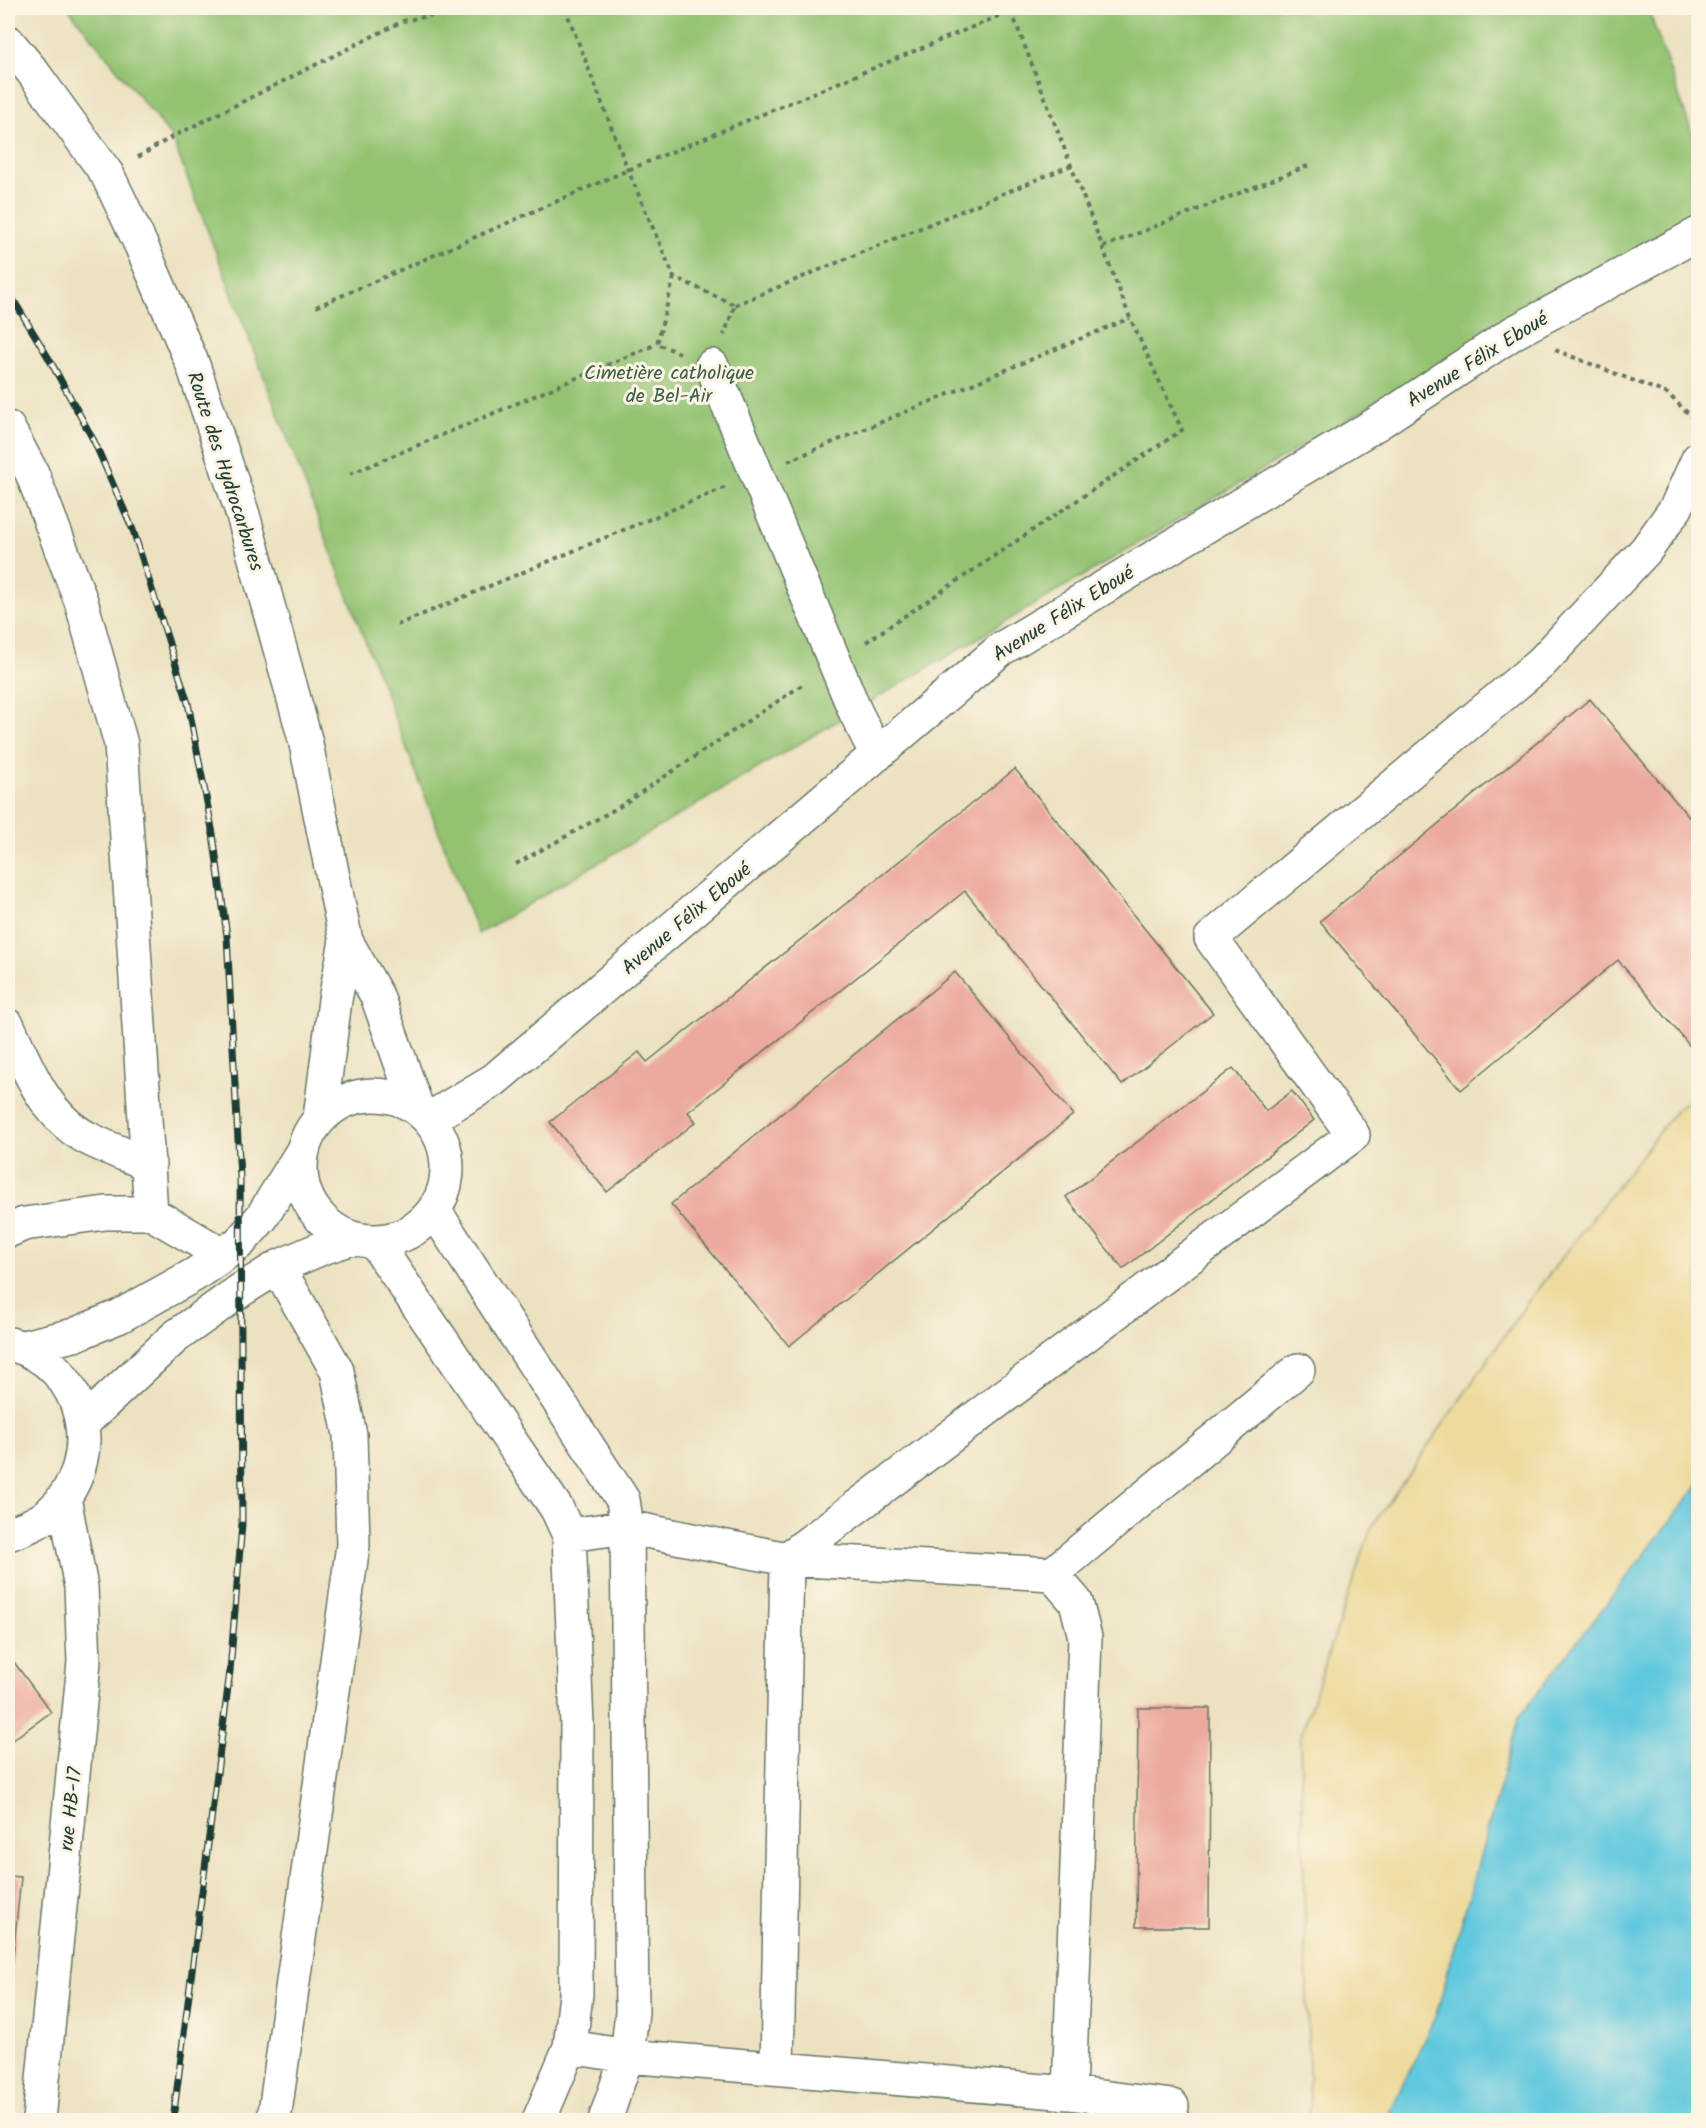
<svg xmlns="http://www.w3.org/2000/svg" width="1706" height="2128" viewBox="0 0 1706 2128" font-family="Kalam,sans-serif">
  <rect width="100%" height="100%" fill="#fcf5e5"/>
  <filter id="ink" filterUnits="userSpaceOnUse"><feTurbulence type="fractalNoise" baseFrequency=".0167" numOctaves="2"/><feDisplacementMap in="SourceGraphic" scale="12" xChannelSelector="R" yChannelSelector="G"/><feConvolveMatrix kernelMatrix="1 2 1 2 8 2 1 2 1" color-interpolation-filters="sRGB"/></filter>
  <filter id="wash" filterUnits="userSpaceOnUse"><feTurbulence type="fractalNoise" baseFrequency=".008" numOctaves="4" result="noise"/><feDisplacementMap in="SourceGraphic" scale="24" xChannelSelector="R" yChannelSelector="G"/><feGaussianBlur stdDeviation="1.35" result="paint"/><feColorMatrix in="noise" values="0 0 0 0 0 0 0 0 0 0 0 0 0 0 0 0 0 1.4 0 .05"/><feComposite in="paint" operator="in"/></filter>
  <g filter="url(#wash)">
    <rect width="100%" height="100%" fill="#ece1c0"/>
    <!-- green -->
    <path fill="#93c271" stroke="#598052" stroke-width="1.5" d="M 68,8 L 1648,8 L 1698,150 L 1698,212 L 478,934 L 172,138 Z"/>
    <!-- sand -->
    <path fill="#eeda9e" stroke="#868c69" stroke-width="1.5" d="M 1698,1094 L 1698,1485 L 1519,1717 L 1436,2015 L 1386,2120 L 1306,2120 L 1310,2110 L 1300,1738 L 1371,1528 L 1527,1303 L 1676,1110 Z"/>
    <!-- water -->
    <path fill="#61c8de" stroke="#408289" stroke-width="1.5" d="M 1698,1485 L 1698,2120 L 1386,2120 L 1436,2015 L 1519,1717 Z"/>
    <g id="blocks">
      <!-- building -->
      <path fill="#eca99d" d="M 1590,699 L 1698,828 L 1698,1047 L 1694,1051 L 1618,960 L 1461,1090 L 1320,921 Z
        M 1015,769 L 1213,1013 L 1122,1085 L 965,891 L 688,1112 L 696,1122 L 607,1192 L 550,1122 L 639,1052 L 647,1062 Z
        M 955,972 L 1073,1115 L 789,1346 L 671,1204 Z
        M 1233,1068 L 1266,1111 L 1292,1091 L 1314,1120 L 1123,1269 L 1066,1197 Z
        M 8,1654 L 51,1712 L 8,1743 Z
        M 1138,1708 L 1210,1708 L 1209,1927 L 1136,1927 Z
        M 8,1876 L 21,1877 L 9,1997 L 8,1997 Z"/>
    </g>
  </g>
  <g filter="url(#ink)">
    <use href="#blocks" fill-opacity="0" stroke="#677665" stroke-width="1.5"/>
    <g fill="none" stroke-linecap="round" stroke-linejoin="round">
      <defs>
        <path id="minor" d="M 8,42 L 32,71 L 107,174 L 141,245 L 193,365 L 243,515 L 305,739 L 346,941 L 377,996 L 417,1108
          M 712,366 L 855,711 L 877,755
          M 8,428 L 32,473 L 81,601 L 121,744 L 151,1213
          M 8,1026 C 27,1067 45,1117 89,1139 C 109,1149 129,1156 149,1164
          M301 1168a73 73 0 1 1 146 0a73 73 0 1 1-146 0Z
          M 320,1118 L 335,1000 L 346,941
          M 429,1119 L 494,1080 L 1001,649 L 1378,423 L 1513,333 L 1698,234
          M 434,1210 L 623,1500 L 627,1527 L 632,2012 L 627,2056 L 605,2120
          M 8,1231 L 24,1224 L 106,1213 L 151,1213 L 223,1255
          M 374,1241 L 557,1509 L 569,1535 L 577,1725 L 576,1994 L 570,2047 L 539,2120
          M 23,1347 L 74,1335 L 120,1316 L 194,1275 L 223,1255 L 240,1242 L 262,1217 L 302,1152
          M 83,1423 L 175,1337 L 241,1290 L 278,1267 L 322,1248 L 352,1238
          M 8,1534 C 22,1529 37,1524 49,1514 C 108,1462 87,1363 10,1344
          M 569,1535 L 627,1527 L 787,1559 L 1052,1574 L 1298,1370
          M 787,1559 L 1353,1135 L 1211,938 L 1541,663 L 1646,550 L 1676,508 L 1698,459
          M 1052,1574 L 1076,1602 L 1085,1637 L 1069,2093
          M 570,2047 L 627,2056 L 1069,2093 L 1172,2106
          M 777,2068 L 787,1559
          M 39,2120 L 84,1662 L 81,1587 L 64,1498
          M 274,2120 L 353,1545 L 350,1435 L 337,1371 L 278,1267"/>
      </defs>
      <!-- minor casing -->
      <use href="#minor" stroke="#677665" stroke-width="36"/>
      <!-- path -->
      <path stroke="#677665" stroke-width="4" stroke-dasharray="4.5 4.5" stroke-linecap="butt" d="M 565,8 L 628,170 L 674,277 L 735,305 L 724,335
        M 138,157 L 172,137 L 403,21 L 469,8
        M 1103,247 L 1310,165
        M 674,277 L 657,344 L 680,353
        M 735,305 L 1072,165
        M 316,307 L 628,170 L 1011,11
        M 1555,350 L 1668,394 L 1698,423
        M 788,461 L 1130,318
        M 350,474 L 657,344
        M 397,625 L 726,487
        M 866,642 L 1182,430 L 1130,318 L 1010,8
        M 516,864 L 619,807 L 805,683"/>
      <!-- minor -->
      <use href="#minor" stroke="#fff" stroke-width="33"/>
      <defs>
        <path id="rail" d="M 8,291 L 48,357 L 94,441 L 133,530 L 188,703 L 213,834 L 227,936 L 240,1177 L 242,1524 L 230,1671 L 173,2120"/>
      </defs>
      <!-- rail casing -->
      <use href="#rail" stroke="#1f3d34" stroke-width="7"/>
      <!-- rail -->
      <use href="#rail" stroke="#fcf5e5" stroke-width="4.5" stroke-dasharray="14" stroke-linecap="butt"/>
    </g>
  </g>
  <g text-anchor="middle" stroke-width="6" stroke-linejoin="round" paint-order="stroke">
    <!-- street labels -->
    <g font-size="20" fill="#1f3d34" stroke="#fcf5e5">
      <text transform="translate(1477 359) rotate(-32)" y="7">Avenue Félix Eboué</text>
      <text transform="translate(226 471) rotate(72)" y="7">Route des Hydrocarbures</text>
      <text transform="translate(1063 613) rotate(-32)" y="7">Avenue Félix Eboué</text>
      <text transform="translate(686 918) rotate(-40)" y="7">Avenue Félix Eboué</text>
      <text transform="translate(70 1809) rotate(-84)" y="7">rue HB-17</text>
    </g>
    <!-- park labels -->
    <g font-size="20" fill="#3c5e43" stroke="#fcf5e5">
      <text x="669" y="379">Cimetière catholique<tspan x="669" dy="23">de Bel-Air</tspan></text>
    </g>
  </g>
  <!-- margin -->
  <rect width="1706" height="2128" fill="none" stroke="#fcf5e5" stroke-width="30"/>
</svg>
